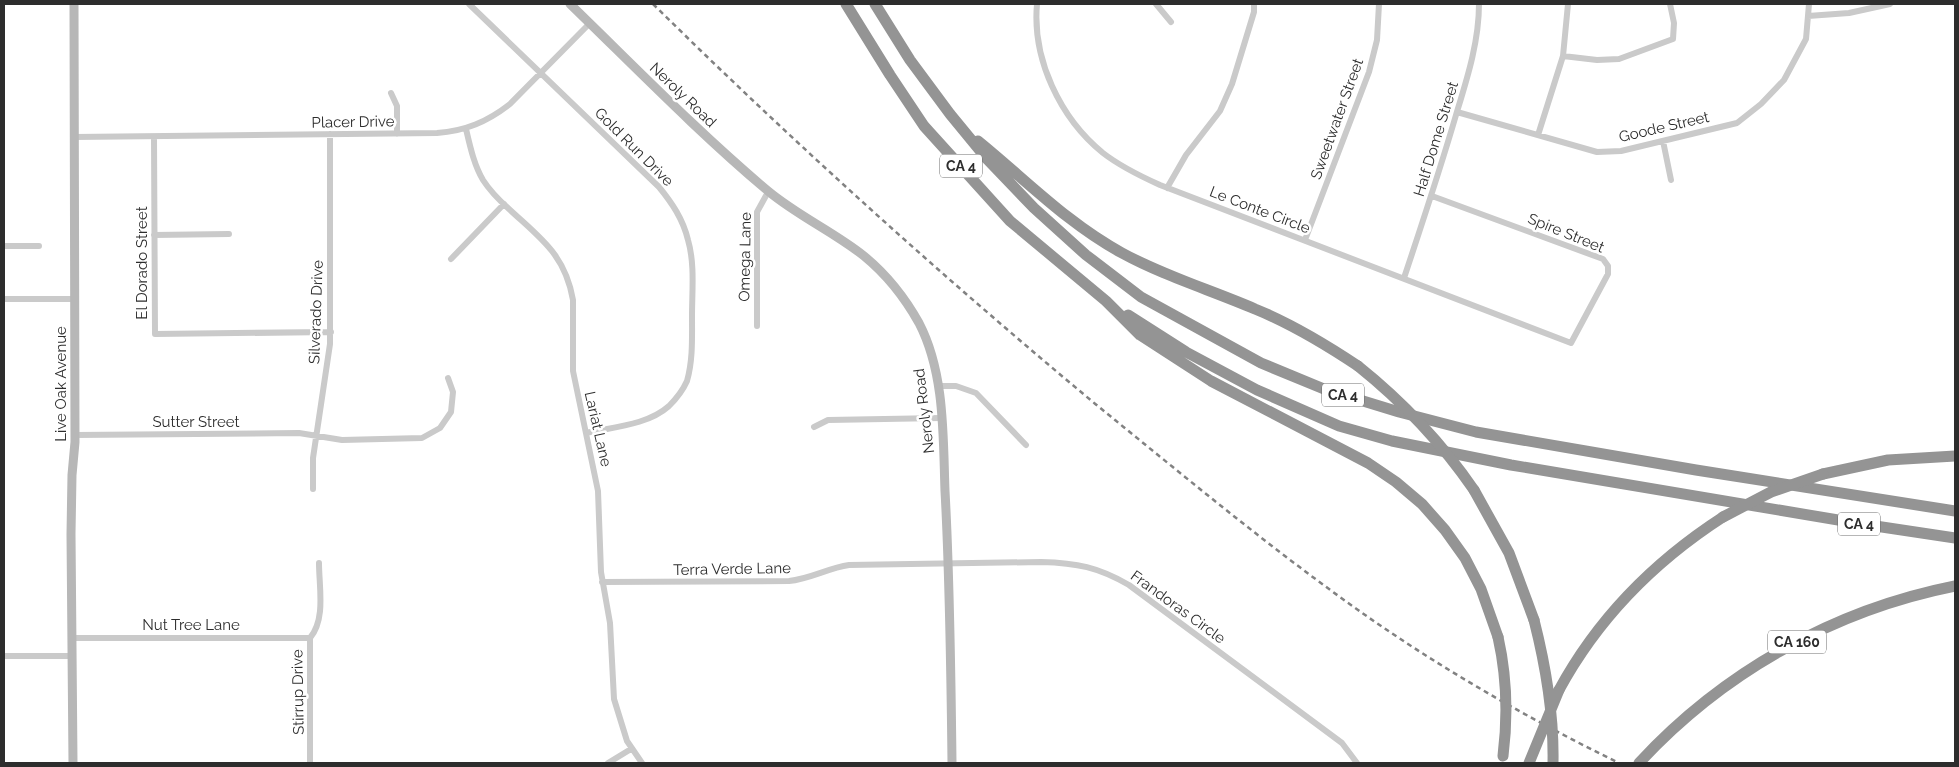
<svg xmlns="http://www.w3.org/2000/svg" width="1959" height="767" viewBox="0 0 1959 767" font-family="Raleway,sans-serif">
  <rect width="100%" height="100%" fill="#fff"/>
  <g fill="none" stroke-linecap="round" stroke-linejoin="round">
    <!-- street -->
    <path stroke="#cacaca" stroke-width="6" d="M 469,4 L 659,187 C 672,203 683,219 688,240 C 695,264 692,291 692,316 C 692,338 693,360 687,381 C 683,390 676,399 669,406 C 648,425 613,427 586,433
      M 1037,4 C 1032,59 1060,118 1103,153 C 1121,167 1140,176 1160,185 L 1571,343 L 1608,274 L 1608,266 L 1603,259 L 1432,196
      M 1156,4 L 1171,22
      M 1808,16 L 1849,13 L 1890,4
      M 1563,56 L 1597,60 L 1619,59 L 1673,39 L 1674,23 L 1670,4
      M 391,93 L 397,106 L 397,134
      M 1457,112 L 1597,152 L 1621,151 L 1737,123 L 1761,104 L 1784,80 L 1806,39 L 1809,4
      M 466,129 C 470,146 474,165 483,180 C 490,191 499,200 509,209 C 540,238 565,254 573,300 L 573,371 L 598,491 L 601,572 L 610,623 L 614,699 L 627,741 L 642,763
      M 1538,135 L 1563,56 L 1568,4
      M 74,137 L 437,133 C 465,131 487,122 510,104 L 590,23
      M 154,137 L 155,334 L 331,332
      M 1663,141 L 1671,180
      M 1167,188 L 1186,155 L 1220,111 L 1232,84 L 1254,12 L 1254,4
      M 154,235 L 229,234
      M 1305,240 L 1369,72 L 1377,40 L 1379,4
      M 4,246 L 39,246
      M 451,259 L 504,204
      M 1404,278 C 1422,224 1440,170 1456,115 C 1467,79 1479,42 1479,4
      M 4,299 L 75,299
      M 757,326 L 757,212 L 768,192
      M 938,386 L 956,386 L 976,393 L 1026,445
      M 814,427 L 828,420 L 941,418
      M 75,435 L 299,433 L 342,440 L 422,438 L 440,428 L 451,412 L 453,392 L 448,378
      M 313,489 L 313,458 L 330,344 L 330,134
      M 602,582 L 789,581 C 810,579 828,568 849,565 L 1041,562 C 1077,563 1098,567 1129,585 L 1342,743 L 1357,763
      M 72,638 L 310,638
      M 4,656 L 72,656
      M 310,763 L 310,638 C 326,619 319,587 319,563
      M 608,763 L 631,749"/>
    <!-- secondary -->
    <path stroke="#b7b7b7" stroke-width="9" d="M 570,4 C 635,67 699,133 768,191 C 798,216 834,232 864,256 C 886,274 905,298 919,323 C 945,373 943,436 945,491 C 950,582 951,672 952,763
      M 73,763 L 71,534 L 72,475 L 75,442 L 74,4"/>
    <!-- highway -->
    <path stroke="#949494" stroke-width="11" d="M 846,4 L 890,75 L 924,126 L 1010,221 L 1106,301 L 1140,335 L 1211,381 L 1368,463 L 1396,482 L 1422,504 L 1445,530 L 1465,558 L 1481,589 L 1498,637
      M 875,4 L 910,60 L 950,114 L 987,159 L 1034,208 L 1086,255 L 1141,297 L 1261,363 L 1324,389 L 1399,412 L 1476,432 L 1696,470 L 1955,511
      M 978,141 C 1026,180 1067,223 1122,253 C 1164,276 1211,290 1255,309 C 1292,324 1325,344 1358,366
      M 1128,315 L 1186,352 L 1257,390 L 1339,426 L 1392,441 L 1511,465 L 1862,524 L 1955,538
      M 1823,474 L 1888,460 L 1955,456
      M 1474,490 L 1509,553 L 1534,620
      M 1559,690 C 1598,618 1655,561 1723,517
      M 1639,763 C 1723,672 1834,610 1955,586"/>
    <!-- rail -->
    <path stroke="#828282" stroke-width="2.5" stroke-dasharray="5 4" stroke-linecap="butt" d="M 653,4 C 796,145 945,279 1099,407 C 1184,476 1268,546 1358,610 C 1440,668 1529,719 1619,763"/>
    <!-- highway-bridge -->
    <path stroke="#949494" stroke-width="11" d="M 1358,366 C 1403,402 1441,442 1474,490
      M 1723,517 L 1771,492 L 1823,474
      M 1534,620 C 1546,667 1554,714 1553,763
      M 1498,637 C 1507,677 1508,716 1503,756
      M 1529,763 L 1559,690"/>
  </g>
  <g text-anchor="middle" stroke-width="5" stroke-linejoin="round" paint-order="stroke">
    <!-- shield labels -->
    <g fill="#fff" stroke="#6c6c6c" stroke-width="1">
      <rect x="940" y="154.5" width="42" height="23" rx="4"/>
      <rect x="1322" y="383.5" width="42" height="23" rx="4"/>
      <rect x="1838" y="512.5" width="42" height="23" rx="4"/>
      <rect x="1768" y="630.5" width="58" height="23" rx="4"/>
    </g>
    <g font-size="14" font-weight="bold" fill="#2d2d2d">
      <text x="961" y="171">CA 4</text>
      <text x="1343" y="400">CA 4</text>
      <text x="1859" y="529">CA 4</text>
      <text x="1797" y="647">CA 160</text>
    </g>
    <!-- street labels -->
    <g font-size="15" fill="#2d2d2d" stroke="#fff">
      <text transform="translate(683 95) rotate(44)" y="5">Neroly Road</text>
      <text transform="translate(1337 119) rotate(-70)" y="5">Sweetwater Street</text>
      <text transform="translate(353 122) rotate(-1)" y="5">Placer Drive</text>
      <text transform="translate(1664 127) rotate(-13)" y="5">Goode Street</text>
      <text transform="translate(1436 139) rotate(-73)" y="5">Half Dome Street</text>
      <text transform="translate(634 147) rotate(45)" y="5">Gold Run Drive</text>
      <text transform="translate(1260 210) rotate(21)" y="5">Le Conte Circle</text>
      <text transform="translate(1566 233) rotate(22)" y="5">Spire Street</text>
      <text transform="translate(745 257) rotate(-89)" y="5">Omega Lane</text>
      <text transform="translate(142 263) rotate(-90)" y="5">El Dorado Street</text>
      <text transform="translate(316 312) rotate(-88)" y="5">Silverado Drive</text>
      <text transform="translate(61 384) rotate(-90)" y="5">Live Oak Avenue</text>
      <text transform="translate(924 411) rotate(-97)" y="5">Neroly Road</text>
      <text x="196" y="427">Sutter Street</text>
      <text transform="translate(598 429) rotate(77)" y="5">Lariat Lane</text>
      <text transform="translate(732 569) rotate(-1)" y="5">Terra Verde Lane</text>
      <text transform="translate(1178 607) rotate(36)" y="5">Frandoras Circle</text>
      <text x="191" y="630">Nut Tree Lane</text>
      <text transform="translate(298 692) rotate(-91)" y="5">Stirrup Drive</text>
    </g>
  </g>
  <!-- border -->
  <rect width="1959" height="767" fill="none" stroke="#2d2d2d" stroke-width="10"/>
</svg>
